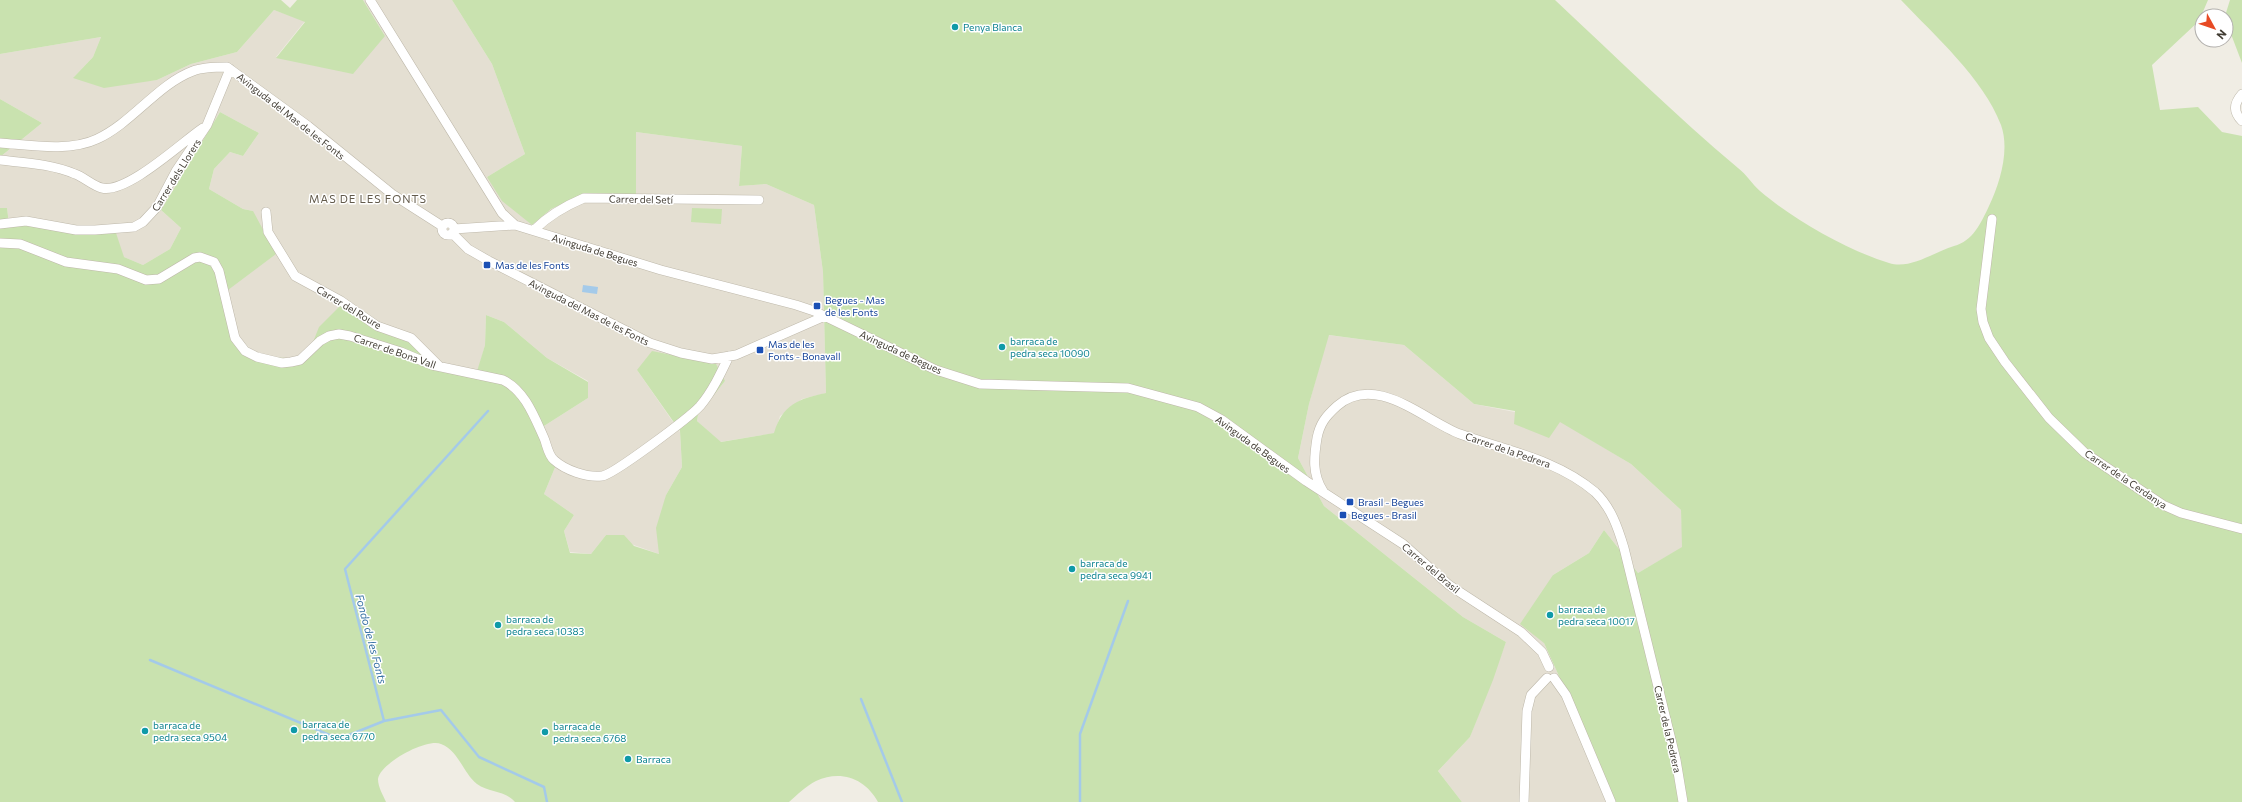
<svg xmlns="http://www.w3.org/2000/svg" width="2242" height="802" viewBox="0 0 2242 802" font-family="Commissioner,sans-serif">
  <rect width="100%" height="100%" fill="#f0ede4"/>
  <!-- residential -->
  <path fill="#e4dfd2" d="M 363,0 L 452,0 L 492,64 L 525,154 L 487,177 L 532,225 L 551,209 L 580,196 L 636,132 L 742,146 L 739,186 L 766,184 L 814,205 L 823,272 L 826,393 L 802,399 L 780,416 L 775,433 L 720,442 L 697,421 L 698,415 L 725,381 L 637,370 L 680,432 L 682,467 L 666,495 L 659,554 L 606,535 L 591,554 L 570,552 L 564,531 L 574,515 L 544,494 L 556,465 L 544,426 L 588,398 L 588,381 L 547,358 L 504,322 L 486,315 L 485,345 L 476,378 L 433,370 L 410,340 L 311,347 L 297,359 L 285,359 L 274,358 L 251,349 L 238,337 L 228,290 L 253,211 L 243,209 L 209,189 L 214,169 L 230,152 L 243,156 L 259,133 L 220,112 L 161,210 L 181,228 L 170,249 L 143,265 L 124,257 L 9,224 L 7,208 L 0,208 L 0,157 L 42,123 L 0,99 L 0,54 L 101,37 L 93,57 L 74,77 L 135,82 L 157,80 L 191,64 L 237,52 L 274,10 L 305,21 L 276,57 L 385,36 Z
    M 1328,335 L 1404,345 L 1474,404 L 1560,421 L 1631,464 L 1681,510 L 1683,547 L 1638,573 L 1604,530 L 1589,553 L 1553,575 L 1544,643 L 1616,802 L 1462,802 L 1438,771 L 1470,737 L 1506,642 L 1463,617 L 1324,506 L 1298,458 L 1309,404 Z"/>
  <!-- green -->
  <path fill="#c9e2af" d="M 0,0 L 281,0 L 290,8 L 297,0 L 363,0 L 385,36 L 353,74 L 276,58 L 305,22 L 274,10 L 237,52 L 191,64 L 157,80 L 104,88 L 73,78 L 93,57 L 101,37 L 0,54 Z
    M 452,0 L 1555,0 C 1616,57 1675,115 1738,168 C 1747,175 1752,184 1760,191 C 1794,220 1847,250 1889,263 C 1910,270 1934,252 1954,246 C 1973,241 1981,223 1989,206 C 2000,183 2010,150 2001,125 C 1983,78 1935,36 1901,0 L 2208,0 L 2199,21 L 2152,65 L 2160,110 L 2198,107 L 2222,132 L 2242,136 L 2242,802 L 1616,802 L 1544,643 L 1520,624 L 1553,575 L 1589,553 L 1604,530 L 1638,573 L 1682,547 L 1681,510 L 1631,464 L 1560,422 L 1549,438 L 1514,424 L 1515,411 L 1474,404 L 1404,345 L 1329,335 L 1309,404 L 1298,458 L 1324,506 L 1463,617 L 1506,642 L 1493,680 L 1470,737 L 1438,771 L 1462,802 L 878,802 C 866,779 841,769 816,781 C 806,786 797,795 789,802 L 515,802 C 505,790 489,793 477,784 C 463,773 459,751 441,744 C 427,738 380,763 378,779 C 378,787 383,795 386,802 L 0,802 L 0,208 L 7,208 L 9,224 L 116,233 L 124,257 L 143,265 L 170,249 L 181,228 L 161,210 L 220,112 L 259,133 L 243,156 L 230,152 L 214,169 L 209,189 L 243,209 L 253,211 L 276,254 L 228,290 C 231,303 233,325 238,336 C 249,356 278,359 297,358 L 311,347 L 319,327 L 340,306 L 410,340 L 433,370 L 475,378 L 485,345 L 486,315 L 504,322 L 547,358 L 588,382 L 588,398 L 544,426 L 556,465 L 544,494 L 574,515 L 564,531 L 570,553 L 591,554 L 606,535 L 624,535 L 634,546 L 659,554 L 656,528 L 666,495 L 682,467 L 680,431 L 637,370 L 652,351 L 716,364 L 725,381 L 698,415 L 697,421 L 721,442 L 774,433 C 783,404 798,399 826,393 L 823,272 L 814,205 L 766,184 L 739,186 L 742,146 L 636,132 L 636,194 L 580,196 L 551,209 L 532,225 L 502,201 L 487,177 L 525,154 L 492,64 Z
    M 2230,0 L 2242,0 L 2242,63 L 2226,21 L 2225,16 Z
    M 0,99 L 42,123 L 0,157 Z
    M 692,208 L 722,209 L 721,224 L 691,222 Z"/>
  <!-- water -->
  <path fill="#a4cae9" d="M 583,285 L 598,287 L 597,294 L 582,292 Z"/>
  <g fill="none" stroke-linecap="round" stroke-linejoin="round">
    <!-- stream -->
    <path stroke="#a4cae9" stroke-width="2.5" d="M 488,411 L 345,569 L 384,721 L 441,710 L 479,757 L 544,787 L 547,802
      M 150,660 L 339,739 L 384,721
      M 861,699 L 902,802
      M 1080,802 L 1080,734 L 1128,601"/>
    <defs>
      <path id="minor" d="M 370,0 L 502,213 L 515,225
        M 2242,94 C 2234,103 2233,112 2242,121
        M 0,143 C 29,145 70,152 97,139 C 132,123 158,84 193,71 C 203,67 216,67 227,67 L 308,126 L 392,194 L 442,226
        M 0,160 C 26,163 51,164 75,174 C 84,177 93,186 102,188 C 127,194 182,142 203,128
        M 266,212 L 268,232 L 295,276 L 341,301 L 377,326 L 411,338 L 439,366
        M 1992,219 L 1981,309 L 1983,322 L 1989,338 L 2005,362 L 2049,418 L 2085,453 L 2163,505 L 2181,513 L 2242,529
        M442 229a6 6 0 1 1 12 0a6 6 0 1 1-12 0Z
        M 0,224 L 26,221 L 76,230 L 95,230 L 134,227 L 143,222 L 157,207 L 176,171 L 207,125 L 230,69
        M 454,229 L 515,225 L 661,270 L 796,305 L 814,311 L 936,370 L 980,384 L 1128,388 L 1198,407 L 1222,420 L 1306,481 L 1403,544 L 1449,585 L 1521,632 L 1542,652 L 1549,667
        M 534,230 C 549,215 565,206 584,198 L 759,200
        M 452,233 L 468,249 L 489,261 L 650,343 L 681,353 L 712,359 L 736,355 L 825,316
        M 0,243 L 20,244 L 66,262 L 118,269 L 146,280 L 159,279 L 194,258 L 200,257 L 214,262 L 219,271 L 235,338 L 245,351 L 257,357 L 282,363 L 291,362 L 300,360 L 320,341 L 329,336 L 339,334 L 350,336 L 401,352 L 432,365 L 503,380 C 525,391 534,416 544,438 C 547,445 548,455 554,460 C 565,470 587,478 602,476 C 613,475 690,417 700,406 C 712,392 721,373 729,356
        M 1323,491 C 1312,474 1314,457 1317,438 C 1320,423 1326,416 1337,406 C 1376,372 1425,421 1460,434 C 1507,451 1556,459 1595,492 C 1611,507 1618,528 1624,548 L 1676,760 L 1683,802
        M 1554,678 L 1566,695 L 1611,802
        M 1524,802 L 1527,711 L 1531,695 L 1547,678"/>
    </defs>
    <!-- minor casing -->
    <use href="#minor" stroke="#beb8aa" stroke-width="10"/>
    <!-- minor -->
    <use href="#minor" stroke="#fff" stroke-width="9"/>
  </g>
  <!-- markers -->
  <g fill="#0f9aa8" stroke="#fff" stroke-width="1.5">
    <circle cx="955" cy="27" r="4"/>
    <circle cx="1002" cy="347" r="4"/>
    <circle cx="1072" cy="569" r="4"/>
    <circle cx="1550" cy="615" r="4"/>
    <circle cx="498" cy="625" r="4"/>
    <circle cx="294" cy="730" r="4"/>
    <circle cx="145" cy="731" r="4"/>
    <circle cx="545" cy="732" r="4"/>
    <circle cx="628" cy="759" r="4"/>
  </g>
  <g fill="#1a4fb4" stroke="#fff" stroke-width="1.5">
    <rect x="483" y="261" width="8" height="8" rx="2"/>
    <rect x="813" y="302" width="8" height="8" rx="2"/>
    <rect x="756" y="346" width="8" height="8" rx="2"/>
    <rect x="1346" y="498" width="8" height="8" rx="2"/>
    <rect x="1339" y="511" width="8" height="8" rx="2"/>
  </g>
  <g text-anchor="middle" stroke-width="3" stroke-linejoin="round" paint-order="stroke">
    <!-- culture labels -->
    <g font-size="10" fill="#0d838f" stroke="#fff" text-anchor="start">
      <text x="963" y="31">Penya Blanca</text>
      <text x="1010" y="345">barraca de<tspan x="1010" dy="12">pedra seca 10090</tspan></text>
      <text x="1080" y="567">barraca de<tspan x="1080" dy="12">pedra seca 9941</tspan></text>
      <text x="1558" y="613">barraca de<tspan x="1558" dy="12">pedra seca 10017</tspan></text>
      <text x="506" y="623">barraca de<tspan x="506" dy="12">pedra seca 10383</tspan></text>
      <text x="302" y="728">barraca de<tspan x="302" dy="12">pedra seca 6770</tspan></text>
      <text x="153" y="729">barraca de<tspan x="153" dy="12">pedra seca 9504</tspan></text>
      <text x="553" y="730">barraca de<tspan x="553" dy="12">pedra seca 6768</tspan></text>
      <text x="636" y="763">Barraca</text>
    </g>
    <!-- street labels -->
    <g font-size="10" fill="#423d34" stroke="#fff">
      <text transform="translate(291 116) rotate(38)" y="4">Avinguda del Mas de les Fonts</text>
      <text transform="translate(176 175) rotate(-58)" y="4">Carrer dels Llorers</text>
      <text transform="translate(641 199) rotate(1)" y="4">Carrer del Setí</text>
      <text transform="translate(595 250) rotate(17)" y="4">Avinguda de Begues</text>
      <text transform="translate(349 307) rotate(31)" y="4">Carrer del Roure</text>
      <text transform="translate(589 312) rotate(27)" y="4">Avinguda del Mas de les Fonts</text>
      <text transform="translate(395 351) rotate(19)" y="4">Carrer de Bona Vall</text>
      <text transform="translate(901 352) rotate(25)" y="4">Avinguda de Begues</text>
      <text transform="translate(1253 444) rotate(36)" y="4">Avinguda de Begues</text>
      <text transform="translate(1508 450) rotate(19)" y="4">Carrer de la Pedrera</text>
      <text transform="translate(2126 479) rotate(34)" y="4">Carrer de la Cerdanya</text>
      <text transform="translate(1431 568) rotate(40)" y="4">Carrer del Brasil</text>
      <text transform="translate(1668 729) rotate(77)" y="4">Carrer de la Pedrera</text>
    </g>
    <!-- transit labels -->
    <g font-size="10" fill="#164399" stroke="#fff" text-anchor="start">
      <text x="495" y="269">Mas de les Fonts</text>
      <text x="825" y="304">Begues - Mas<tspan x="825" dy="12">de les Fonts</tspan></text>
      <text x="768" y="348">Mas de les<tspan x="768" dy="12">Fonts - Bonavall</tspan></text>
      <text x="1358" y="506">Brasil - Begues</text>
      <text x="1351" y="519">Begues - Brasil</text>
    </g>
    <!-- neighbourhood labels -->
    <g font-size="11" letter-spacing="1" fill="#635b4c" stroke="#fff">
      <text x="368" y="203">MAS DE LES FONTS</text>
    </g>
    <!-- water labels -->
    <g font-size="11" font-style="italic" fill="#3771a4" stroke="#fff">
      <text transform="translate(371 639) rotate(75)" y="4">Fondo de les Fonts</text>
    </g>
  </g>
  <!-- north arrow -->
  <g transform="translate(2214 28) rotate(130)"><circle r="19" fill="#ffffff" stroke="#b3b1ae"/>
  <path d="M0-3L7 15L0 10L-7 15Z" fill="#e74a24"/>
  <text y="-6" font-size="11" font-weight="bold" text-anchor="middle" fill="#423d34">N</text>
  </g>
</svg>
